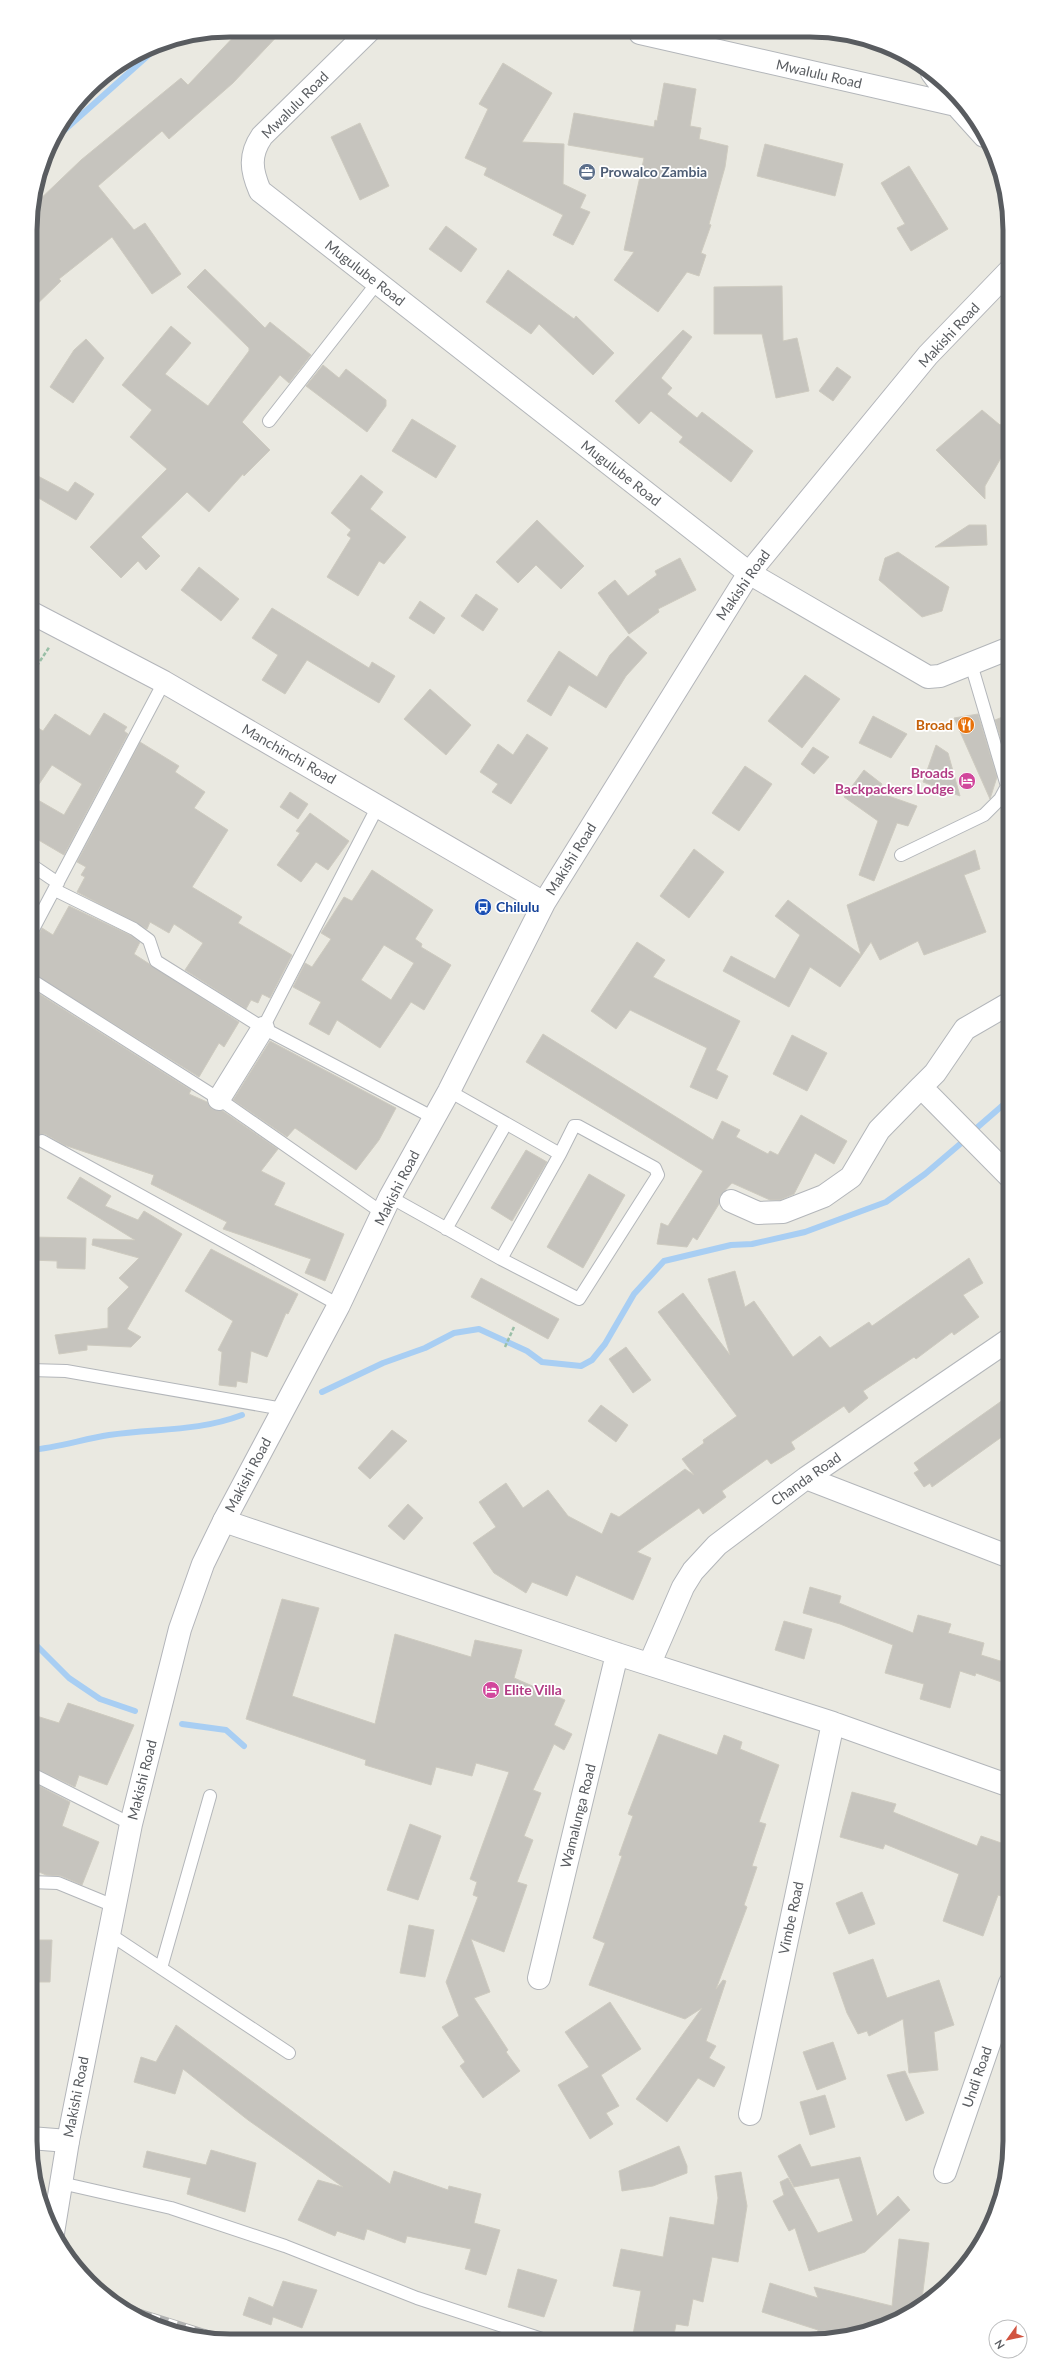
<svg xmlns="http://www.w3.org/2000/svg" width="1040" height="2371" viewBox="0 0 1040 2371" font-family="Lato,sans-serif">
  <rect width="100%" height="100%" fill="#eae9e1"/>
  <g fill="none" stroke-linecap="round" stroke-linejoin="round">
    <!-- stream -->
    <path stroke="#a8cef3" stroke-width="6" d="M 50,143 L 161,44
      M 972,1132 L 1010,1099
      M 322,1392 L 383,1363 L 425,1348 L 454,1333 L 479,1329 L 527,1351 L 542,1362 L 581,1366 L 592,1360 L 605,1344 L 634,1294 L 664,1261 L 731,1245 L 752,1244 L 805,1232 L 886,1202 L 925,1174 L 966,1139
      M 30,1450 C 57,1448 83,1439 109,1435 C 156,1428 197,1432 242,1415
      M 30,1639 L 69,1678 L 100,1699 L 135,1711
      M 182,1724 L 226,1730 L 244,1746"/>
  </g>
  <!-- building -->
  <path fill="#c6c4be" stroke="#cecbc0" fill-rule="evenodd" d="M 240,30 L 283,30 L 233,83 L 169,139 L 162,131 L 98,186 L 134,230 L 145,223 L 181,274 L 152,294 L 112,237 L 59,279 L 61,281 L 30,311 L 30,217 L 34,205 L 81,160 L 181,78 L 188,85 Z
    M 503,63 L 552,93 L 522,142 L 564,144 L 563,184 L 586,195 L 580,208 L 590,212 L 573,245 L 553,235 L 563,215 L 484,175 L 487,168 L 465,158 L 488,109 L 479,104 Z
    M 664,83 L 696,89 L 690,126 L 701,128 L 699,139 L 728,146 L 725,167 L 709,224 L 711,225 L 701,253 L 706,255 L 699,276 L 687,272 L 658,312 L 614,280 L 634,252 L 624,250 L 644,158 L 568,145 L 574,113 L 654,127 L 655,120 L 657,121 Z
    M 360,123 L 389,186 L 360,200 L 331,137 Z
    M 765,144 L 843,164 L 835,196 L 757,176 Z
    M 909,166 L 948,229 L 911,251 L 897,228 L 905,224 L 881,183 Z
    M 446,226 L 477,249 L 461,272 L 429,249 Z
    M 205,269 L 265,328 L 270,322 L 311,355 L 289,383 L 280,375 L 242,422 L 270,450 L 244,476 L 243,474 L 209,512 L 187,492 L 141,537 L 160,556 L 146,570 L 138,561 L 121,578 L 90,547 L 167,469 L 130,437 L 152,410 L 122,385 L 171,326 L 191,343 L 165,374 L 208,406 L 249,351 L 249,348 L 187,287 Z
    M 508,270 L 574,319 L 576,316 L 614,353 L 593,375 L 539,324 L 531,334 L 486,302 Z
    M 782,286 L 783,341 L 797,338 L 809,391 L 776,398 L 762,334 L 714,334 L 714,287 Z
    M 683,330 L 692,337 L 661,378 L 672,388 L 667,394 L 697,418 L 702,412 L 753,451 L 731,482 L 679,442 L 683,437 L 651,411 L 639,424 L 615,401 Z
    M 86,339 L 104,358 L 73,403 L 50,387 L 74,350 Z
    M 323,365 L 339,378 L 346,369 L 386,400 L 386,406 L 367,432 L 306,386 Z
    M 837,367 L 851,377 L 833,401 L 819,391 Z
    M 982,410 L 1000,425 L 1010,414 L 1010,442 L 985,486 L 985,499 L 936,450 Z
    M 412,419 L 456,446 L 436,478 L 392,451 Z
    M 36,475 L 68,492 L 75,482 L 94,494 L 76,520 L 30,493 L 30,487 Z
    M 361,475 L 383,492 L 370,509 L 406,537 L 384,564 L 379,561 L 358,596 L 327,577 L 351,538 L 347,535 L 351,530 L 331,513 Z
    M 537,520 L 584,566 L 561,589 L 536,565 L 518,583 L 496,562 Z
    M 969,525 L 986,525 L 987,545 L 935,547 Z
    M 898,552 L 949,587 L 942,611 L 922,617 L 879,580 L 885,558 Z
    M 680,558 L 696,590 L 658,609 L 659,612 L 629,634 L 598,593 L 615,580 L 628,596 L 657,575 L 655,571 Z
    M 199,567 L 239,599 L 221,621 L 181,590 Z
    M 476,594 L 498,609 L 483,631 L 461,616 Z
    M 420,601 L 445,618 L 434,634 L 409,618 Z
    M 272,608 L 369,668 L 372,662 L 395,676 L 379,703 L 307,660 L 285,694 L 262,680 L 278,655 L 252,638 Z
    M 628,636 L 647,653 L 626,676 L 606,708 L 569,685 L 551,716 L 527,701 L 559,651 L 597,677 L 610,655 Z
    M 805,675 L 840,699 L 802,748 L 768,721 Z
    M 430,689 L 471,725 L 446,755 L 404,719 Z
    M 104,713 L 127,727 L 124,731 L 128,734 L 64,855 L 30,835 L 30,723 L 43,731 L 55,714 L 90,736 ZM 52,765 L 82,784 L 64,815 L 31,796 Z
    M 978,714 L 997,777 L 990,799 L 954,718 Z
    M 1010,714 L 1010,726 L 1004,749 L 995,720 Z
    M 873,716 L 907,734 L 891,758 L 859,743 Z
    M 527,734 L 548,748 L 511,804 L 492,792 L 498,784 L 480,772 L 498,744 L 513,755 Z
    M 140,742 L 179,766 L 175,772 L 205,792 L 194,808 L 228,830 L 192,887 L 242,917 L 238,923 L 292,955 L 270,998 L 262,994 L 258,1003 L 251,1000 L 246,1009 L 185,970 L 203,943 L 174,924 L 169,933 L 150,922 L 147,929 L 77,892 L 85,877 L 81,875 L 86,867 L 77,862 Z
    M 936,745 L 948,753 L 960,796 L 923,782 Z
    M 813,747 L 829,757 L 814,774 L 801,764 Z
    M 745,766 L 772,784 L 739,831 L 712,813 Z
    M 864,770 L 882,784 L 877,792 L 917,806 L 908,826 L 897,823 L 874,881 L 859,875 L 878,821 L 844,797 Z
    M 290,792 L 308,804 L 298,819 L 280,807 Z
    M 310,813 L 349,841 L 328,870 L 316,862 L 301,882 L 277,865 L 300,833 L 296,831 Z
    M 694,849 L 724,872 L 689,918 L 660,896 Z
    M 975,850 L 980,869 L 964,875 L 986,932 L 924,955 L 918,941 L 880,960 L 871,942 L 840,987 L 810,967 L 789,1007 L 723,971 L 731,956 L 775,979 L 800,935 L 775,916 L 788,900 L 861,955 L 847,905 Z
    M 372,870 L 433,910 L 415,939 L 422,944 L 421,947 L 451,965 L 424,1010 L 411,1002 L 380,1048 L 337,1020 L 329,1035 L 309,1024 L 321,1002 L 293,987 L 305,963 L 312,967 L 331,939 L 321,933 L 344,897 L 352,901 ZM 384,945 L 414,963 L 391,1000 L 361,980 Z
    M 69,906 L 130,935 L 140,942 L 134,954 L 239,1022 L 224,1047 L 219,1043 L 199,1077 L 30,972 L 30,942 L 36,939 L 42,928 L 53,935 Z
    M 637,942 L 665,960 L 653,977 L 740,1021 L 716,1070 L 728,1076 L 717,1099 L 690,1087 L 707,1048 L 630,1010 L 616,1029 L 591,1011 Z
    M 30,988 L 191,1090 L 189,1094 L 207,1102 L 212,1109 L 223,1111 L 278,1149 L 261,1171 L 285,1183 L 274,1205 L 344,1234 L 325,1281 L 305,1273 L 311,1259 L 223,1229 L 227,1222 L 151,1184 L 154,1175 L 64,1145 L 45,1134 L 37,1135 L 30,1133 Z
    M 543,1034 L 713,1140 L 722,1121 L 740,1130 L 736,1137 L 768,1154 L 770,1151 L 778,1155 L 801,1115 L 847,1141 L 834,1164 L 815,1153 L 794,1194 L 780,1200 L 770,1200 L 732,1183 L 720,1196 L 719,1204 L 697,1240 L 693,1237 L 687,1247 L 657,1244 L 661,1223 L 668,1226 L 703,1171 L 526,1062 Z
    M 792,1035 L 827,1053 L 807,1091 L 773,1074 Z
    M 270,1041 L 396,1108 L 379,1140 L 356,1170 L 295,1128 L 287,1137 L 233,1100 Z
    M 526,1150 L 547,1162 L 512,1221 L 491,1208 Z
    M 589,1174 L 625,1195 L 583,1268 L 547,1247 Z
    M 80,1177 L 111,1196 L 105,1206 L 138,1220 L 144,1211 L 182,1234 L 127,1329 L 141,1337 L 131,1347 L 87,1345 L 87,1350 L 59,1354 L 55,1335 L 108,1328 L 108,1308 L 129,1287 L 119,1278 L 139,1258 L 92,1245 L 93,1239 L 135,1240 L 67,1198 Z
    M 30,1237 L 86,1238 L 85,1269 L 57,1268 L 57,1261 L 30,1260 Z
    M 211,1249 L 298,1294 L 288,1314 L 286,1313 L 267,1357 L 251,1351 L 247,1383 L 237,1381 L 236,1387 L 219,1385 L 222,1352 L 218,1350 L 233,1321 L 185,1291 Z
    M 969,1258 L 983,1283 L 963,1295 L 979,1317 L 954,1335 L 952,1332 L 916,1359 L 914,1357 L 863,1391 L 868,1398 L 849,1413 L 844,1406 L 791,1442 L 795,1449 L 771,1464 L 767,1459 L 722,1491 L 726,1497 L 703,1514 L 699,1508 L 637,1552 L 651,1558 L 633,1600 L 576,1575 L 567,1596 L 532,1582 L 526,1593 L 494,1573 L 473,1543 L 496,1527 L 479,1502 L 506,1483 L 523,1508 L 548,1490 L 568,1516 L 602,1534 L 611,1513 L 619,1517 L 685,1469 L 694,1475 L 682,1459 L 704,1443 L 703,1440 L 737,1416 L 658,1312 L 683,1293 L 730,1355 L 708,1279 L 735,1271 L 745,1307 L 754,1301 L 793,1357 L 820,1336 L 830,1348 L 869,1322 L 872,1326 Z
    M 481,1278 L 559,1319 L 548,1339 L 471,1297 Z
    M 626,1347 L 651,1380 L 633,1393 L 609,1359 Z
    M 1010,1395 L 1010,1431 L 932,1487 L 930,1483 L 924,1487 L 914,1473 L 919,1470 L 914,1463 Z
    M 601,1405 L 628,1425 L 616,1442 L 588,1421 Z
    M 392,1430 L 407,1441 L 370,1479 L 358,1468 Z
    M 408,1504 L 423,1518 L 404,1540 L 388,1526 Z
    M 810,1587 L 841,1596 L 839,1603 L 913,1633 L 918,1615 L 951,1624 L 948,1633 L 984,1643 L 981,1655 L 1010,1664 L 1010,1685 L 976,1673 L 975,1676 L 960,1671 L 950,1708 L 920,1699 L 924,1684 L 885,1673 L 893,1645 L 840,1624 L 803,1613 Z
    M 282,1599 L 319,1608 L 292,1696 L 375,1724 L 395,1634 L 471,1657 L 475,1640 L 522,1650 L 514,1678 L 565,1700 L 554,1725 L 572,1734 L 564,1750 L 554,1744 L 533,1790 L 541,1793 L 524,1836 L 533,1840 L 517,1882 L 527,1885 L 504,1952 L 471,1939 L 490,1992 L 474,1998 L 508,2050 L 506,2052 L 520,2071 L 483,2098 L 460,2066 L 465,2062 L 442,2027 L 459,2016 L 446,1982 L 478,1897 L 473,1895 L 477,1882 L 470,1879 L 509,1772 L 476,1763 L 472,1776 L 436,1767 L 431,1785 L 365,1765 L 366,1760 L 246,1719 Z
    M 784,1621 L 812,1629 L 804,1659 L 775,1650 Z
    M 68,1703 L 134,1725 L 107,1785 L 79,1775 L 75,1787 L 30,1766 L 30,1714 L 59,1723 Z
    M 659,1734 L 717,1755 L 724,1735 L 742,1742 L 740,1749 L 779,1765 L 759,1822 L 766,1824 L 752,1866 L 757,1867 L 744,1905 L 747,1907 L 716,1989 L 723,1980 L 726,1981 L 706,2041 L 716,2046 L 709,2058 L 725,2067 L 714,2087 L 698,2078 L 667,2122 L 636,2099 L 702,2008 L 685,2019 L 589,1985 L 605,1943 L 593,1938 L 622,1856 L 619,1855 L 633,1816 L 628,1814 Z
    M 30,1781 L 70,1802 L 62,1826 L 99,1842 L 82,1885 L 61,1876 L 46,1875 L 30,1868 Z
    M 852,1792 L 896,1804 L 893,1812 L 977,1846 L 981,1836 L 1010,1846 L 1010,1899 L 998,1895 L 983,1936 L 943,1921 L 959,1874 L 885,1844 L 883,1849 L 840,1837 Z
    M 410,1824 L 441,1836 L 418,1900 L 387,1890 Z
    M 862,1892 L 875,1924 L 849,1934 L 836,1903 Z
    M 409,1925 L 434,1930 L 425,1977 L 400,1973 Z
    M 30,1940 L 52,1940 L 50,1982 L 30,1982 Z
    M 873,1959 L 887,1998 L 939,1980 L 954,2025 L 934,2032 L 938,2070 L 909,2073 L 903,2019 L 869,2036 L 867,2031 L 858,2034 L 847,2013 L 833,1973 Z
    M 610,2002 L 641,2049 L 601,2075 L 619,2106 L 606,2113 L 613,2124 L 590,2139 L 558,2085 L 589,2067 L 565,2032 Z
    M 176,2025 L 390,2184 L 394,2171 L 448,2190 L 449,2186 L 481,2194 L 474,2223 L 500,2230 L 486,2275 L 465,2269 L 471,2249 L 407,2236 L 405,2243 L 367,2229 L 364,2240 L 337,2231 L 335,2236 L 298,2220 L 318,2180 L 343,2187 L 248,2120 L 183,2069 L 175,2094 L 134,2082 L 141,2057 L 156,2062 Z
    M 833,2042 L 846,2079 L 817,2090 L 803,2052 Z
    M 905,2071 L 924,2113 L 906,2121 L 887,2075 Z
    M 825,2095 L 835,2127 L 810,2135 L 800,2102 Z
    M 800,2144 L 811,2167 L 860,2157 L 877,2216 L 898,2196 L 910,2210 L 865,2252 L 809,2271 L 795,2228 L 789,2231 L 773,2201 L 784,2195 L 780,2182 L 788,2178 L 818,2233 L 853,2221 L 839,2178 L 794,2187 L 778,2156 Z
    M 679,2146 L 687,2166 L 687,2173 L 653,2186 L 622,2191 L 619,2171 Z
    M 211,2150 L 256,2163 L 245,2212 L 187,2194 L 191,2178 L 143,2167 L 147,2151 L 206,2165 Z
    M 741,2172 L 747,2206 L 738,2262 L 712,2257 L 703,2302 L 693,2299 L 688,2326 L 676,2324 L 673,2340 L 632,2340 L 641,2291 L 613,2286 L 621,2249 L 663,2257 L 670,2217 L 714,2225 L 718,2198 L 715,2176 Z
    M 899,2239 L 929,2243 L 921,2307 L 862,2334 L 816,2340 L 818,2330 L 762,2312 L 770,2283 L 818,2298 L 814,2287 L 892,2306 Z
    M 518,2269 L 557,2280 L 544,2317 L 508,2307 Z
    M 283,2281 L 317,2290 L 302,2328 L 273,2317 L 271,2325 L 243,2315 L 249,2297 L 273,2307 Z"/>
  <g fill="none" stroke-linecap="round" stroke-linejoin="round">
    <defs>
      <path id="service" d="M 269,421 L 377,283
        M 901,855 L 984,815 L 1000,799 L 1007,786 L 971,664
        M 30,864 L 58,883
        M 55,890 L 134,929 L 149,940 L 156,961 L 263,1028 L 434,1118
        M 30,935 L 164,682
        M 30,979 L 219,1099 L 384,1214
        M 263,1028 L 378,806
        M 42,1141 L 339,1305
        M 390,1197 L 501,1259 L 579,1299 L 658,1175 L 655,1168 L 578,1126 L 574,1126 L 560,1154 L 449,1091
        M 446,1229 L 506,1124
        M 501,1259 L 560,1154
        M 30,1370 L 66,1371 L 283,1409
        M 30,1773 L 131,1824
        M 30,1882 L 58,1883 L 114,1906
        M 108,1933 L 289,2053
        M 161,1968 L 210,1796
        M 61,2183 L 171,2208 L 285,2246 L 417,2298 L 542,2339"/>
      <path id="minor" d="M 369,31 L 262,136 C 249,155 251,170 260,191 L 749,573 L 928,677 L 940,676 L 1010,648
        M 640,33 L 956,105 L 984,136
        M 932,73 L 956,105
        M 219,1099 L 263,1028
        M 1010,1177 L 921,1087 L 935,1073 L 965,1029 L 1010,1003
        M 731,1201 L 758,1213 L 783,1212 L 824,1196 L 851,1177 L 879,1130 L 921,1087
        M 806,1478 L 1010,1557
        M 224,1521 L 617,1654 L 833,1723 L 1010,1786
        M 650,1663 L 683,1587 L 693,1571 L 717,1545 L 806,1478 L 1010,1339
        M 539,1978 L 617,1654
        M 750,2114 L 833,1723
        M 30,2138 L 68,2141
        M 945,2172 L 1010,1983"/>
      <path id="secondary" d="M 30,612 L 164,682 L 544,903
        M 53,2233 L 68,2141 L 131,1824 L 180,1629 L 203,1564 L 224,1521 L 339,1305 L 390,1197 L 449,1091 L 544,903 L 749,573 L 928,355 L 1010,270"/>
    </defs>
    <!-- service casing -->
    <use href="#service" stroke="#b3b6ba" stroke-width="14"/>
    <!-- minor casing -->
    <use href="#minor" stroke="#b3b6ba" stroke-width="24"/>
    <!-- secondary casing -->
    <use href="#secondary" stroke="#b3b5ba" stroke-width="24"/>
    <!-- path -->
    <path stroke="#9abfa7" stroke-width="2.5" stroke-dasharray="4 2" stroke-linecap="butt" d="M 30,676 L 50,646
      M 505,1347 L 514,1327"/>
    <!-- service -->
    <use href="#service" stroke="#fff" stroke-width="12"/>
    <!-- minor -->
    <use href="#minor" stroke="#fff" stroke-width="22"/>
    <!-- secondary -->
    <use href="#secondary" stroke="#fff" stroke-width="22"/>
    <defs>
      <path id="rail" d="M 117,2304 L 223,2337"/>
    </defs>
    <!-- rail casing -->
    <use href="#rail" stroke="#b1b2b2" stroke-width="4.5"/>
    <!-- rail -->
    <use href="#rail" stroke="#fff" stroke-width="3" stroke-dasharray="9" stroke-linecap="butt"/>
  </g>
  <!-- icons -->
  <defs>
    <symbol id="office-disc" viewBox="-11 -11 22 22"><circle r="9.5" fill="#5c6f8a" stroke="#fff"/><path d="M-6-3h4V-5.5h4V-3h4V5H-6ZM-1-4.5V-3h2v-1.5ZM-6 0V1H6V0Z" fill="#fff"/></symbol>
    <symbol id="restaurant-disc" viewBox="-11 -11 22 22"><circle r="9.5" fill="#e8710a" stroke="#fff"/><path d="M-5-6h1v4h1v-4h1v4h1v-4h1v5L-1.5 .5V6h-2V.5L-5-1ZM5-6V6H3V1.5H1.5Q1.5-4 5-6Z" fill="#fff"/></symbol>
    <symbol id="hotel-disc" viewBox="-11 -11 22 22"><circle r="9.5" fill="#d1479c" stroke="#fff"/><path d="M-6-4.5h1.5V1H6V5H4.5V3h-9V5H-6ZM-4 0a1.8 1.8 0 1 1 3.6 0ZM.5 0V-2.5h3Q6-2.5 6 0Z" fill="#fff"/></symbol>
    <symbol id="bus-disc" viewBox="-11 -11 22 22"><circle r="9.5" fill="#1a4fb4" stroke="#fff"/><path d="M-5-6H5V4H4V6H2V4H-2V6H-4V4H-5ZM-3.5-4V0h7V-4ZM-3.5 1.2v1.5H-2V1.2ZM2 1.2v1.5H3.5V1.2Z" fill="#fff"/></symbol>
  </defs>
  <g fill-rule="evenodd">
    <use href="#office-disc" x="577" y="162" width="20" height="20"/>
    <use href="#restaurant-disc" x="956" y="715" width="20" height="20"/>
    <use href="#hotel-disc" x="957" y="771" width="20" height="20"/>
    <use href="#bus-disc" x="473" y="897" width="20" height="20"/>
    <use href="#hotel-disc" x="481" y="1680" width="20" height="20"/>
  </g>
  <g text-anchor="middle" stroke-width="3.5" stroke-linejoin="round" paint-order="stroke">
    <!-- street labels -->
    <g font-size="14" fill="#595c60" stroke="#fff">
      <text transform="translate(819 74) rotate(13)" y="5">Mwalulu Road</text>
      <text transform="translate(295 105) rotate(-45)" y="5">Mwalulu Road</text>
      <text transform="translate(365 273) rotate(38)" y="5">Mugulube Road</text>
      <text transform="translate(949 335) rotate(-47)" y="5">Makishi Road</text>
      <text transform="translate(621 473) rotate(38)" y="5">Mugulube Road</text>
      <text transform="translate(743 585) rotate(-55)" y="5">Makishi Road</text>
      <text transform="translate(289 754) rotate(30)" y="5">Manchinchi Road</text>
      <text transform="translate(571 859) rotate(-58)" y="5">Makishi Road</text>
      <text transform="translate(397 1188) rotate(-63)" y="5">Makishi Road</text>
      <text transform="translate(248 1475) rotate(-62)" y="5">Makishi Road</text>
      <text transform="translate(806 1479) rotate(-35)" y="5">Chanda Road</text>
      <text transform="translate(142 1780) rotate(-76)" y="5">Makishi Road</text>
      <text transform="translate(578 1816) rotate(-76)" y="5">Wamalunga Road</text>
      <text transform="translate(791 1918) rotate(-78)" y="5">Vimbe Road</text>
      <text transform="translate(977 2077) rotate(-71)" y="5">Undi Road</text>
      <text transform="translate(76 2097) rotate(-79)" y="5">Makishi Road</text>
    </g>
    <!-- service labels -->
    <g font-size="14" font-weight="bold" fill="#4e5e75" stroke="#fff" text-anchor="start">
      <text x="600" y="177">Prowalco Zambia</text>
    </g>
    <!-- food labels -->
    <g font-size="14" font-weight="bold" fill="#c56008" stroke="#fff" text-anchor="end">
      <text x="953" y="730">Broad</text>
    </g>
    <!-- hotel labels -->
    <g font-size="14" font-weight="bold" fill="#b23c85" stroke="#fff" text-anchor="end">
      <text x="954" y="778">Broads<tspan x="954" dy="16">Backpackers Lodge</tspan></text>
      <text x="504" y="1695" text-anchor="start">Elite Villa</text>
    </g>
    <!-- transit labels -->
    <g font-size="14" font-weight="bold" fill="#164399" stroke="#fff" text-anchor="start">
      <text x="496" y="912">Chilulu</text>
    </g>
  </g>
  <!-- crop -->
  <path d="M0 0H1040V2371H0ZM230 37H810A193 193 0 0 1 1003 230V2141A193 193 0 0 1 810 2334H230A193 193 0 0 1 37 2141V230A193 193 0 0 1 230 37Z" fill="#fff" fill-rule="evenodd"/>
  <path fill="none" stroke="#595c60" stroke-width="5" d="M230 37H810A193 193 0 0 1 1003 230V2141A193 193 0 0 1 810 2334H230A193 193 0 0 1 37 2141V230A193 193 0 0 1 230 37Z"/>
  <!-- north arrow -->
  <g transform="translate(1008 2339) rotate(237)"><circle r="19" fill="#ffffff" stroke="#bdbebf"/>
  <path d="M0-3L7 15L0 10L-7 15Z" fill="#d15440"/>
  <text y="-6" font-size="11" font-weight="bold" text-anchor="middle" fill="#595c60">N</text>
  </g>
</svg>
